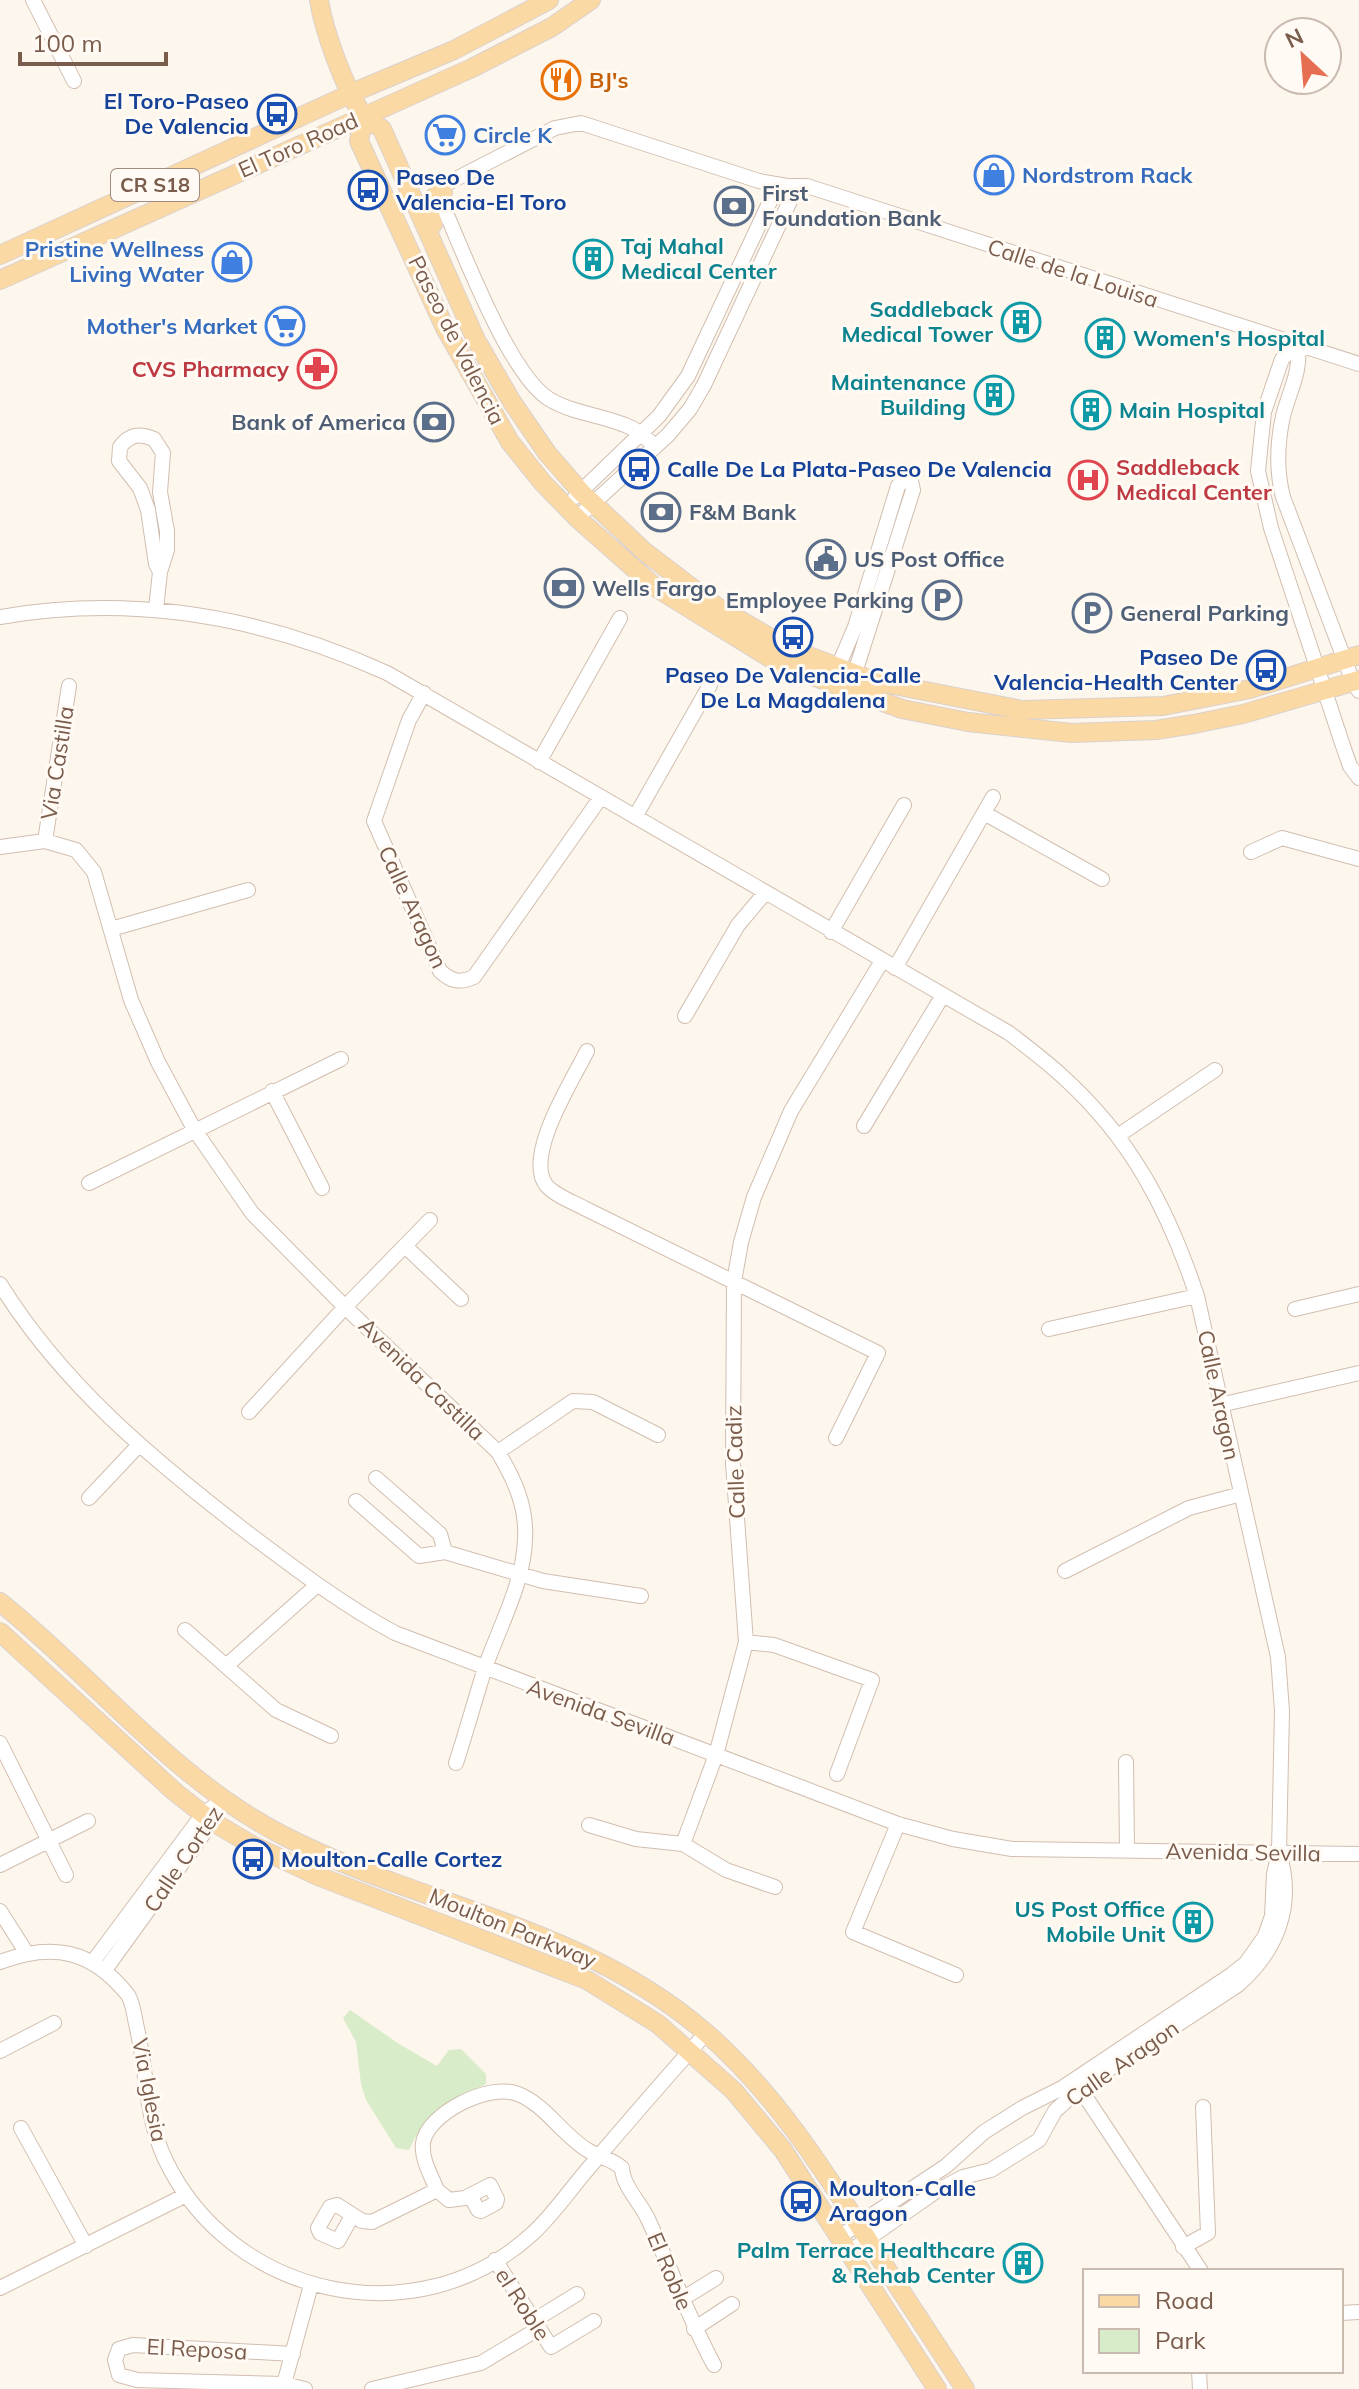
<svg xmlns="http://www.w3.org/2000/svg" width="1359" height="2389" viewBox="0 0 1359 2389" font-family="Mulish,sans-serif">
  <rect width="100%" height="100%" fill="#fdf6ec"/>
  <!-- green -->
  <path fill="#d8ecc9" d="M 350,2010 L 399,2044 L 437,2066 L 449,2050 L 461,2049 L 486,2074 L 486,2084 C 449,2100 426,2112 409,2150 L 396,2148 L 366,2100 L 361,2084 L 356,2042 L 343,2018 Z"/>
  <g fill="none" stroke-linecap="round" stroke-linejoin="round">
    <defs>
      <path id="minor" d="M 33,0 L 74,81
        M 1298,344 L 1282,359 L 1264,412 L 1258,471 L 1271,528 L 1342,743 L 1350,766 L 1359,778
        M 1298,344 C 1301,373 1290,389 1283,416 C 1277,444 1276,470 1283,497 L 1353,682 L 1359,691
        M 655,446 C 646,438 637,429 625,425 C 601,415 572,413 549,399 C 509,374 464,253 443,206 L 443,192 L 446,184 L 555,128 L 581,123 L 759,181 L 787,186 L 807,186 L 1359,364
        M 575,497 L 659,416 L 688,376 L 773,195 L 787,186
        M 577,518 L 668,435 L 690,409 L 704,385 L 790,201 L 787,186
        M 156,609 L 160,572 L 167,550 L 167,531 L 160,492 L 163,453 L 154,439 C 139,433 130,434 120,447 L 119,461 L 140,488 L 148,510 L 156,564 L 160,572
        M 0,617 C 133,594 264,617 387,673 L 1009,1033 C 1027,1047 1046,1061 1062,1076 C 1131,1138 1168,1209 1197,1296 L 1278,1657 L 1282,1711 L 1279,1852 L 1274,1874 L 1272,1916 L 1265,1936 L 1246,1963 L 1231,1975 L 1062,2088 L 1022,2108 L 984,2132 L 946,2166 L 839,2237
        M 835,674 L 855,627 L 898,486 L 909,473
        M 852,682 L 913,490 L 909,473
        M 424,693 L 409,720 L 374,821 L 440,971 C 452,982 460,983 474,977 L 601,797
        M 539,762 L 620,618
        M 984,813 L 1102,879
        M 635,817 L 710,685
        M 45,841 L 69,686
        M 0,847 L 45,841 L 76,850 L 94,872 L 131,1000 L 158,1062 L 194,1129 L 252,1213 L 345,1307 L 498,1452 C 514,1479 527,1506 525,1539 C 524,1583 499,1627 485,1668 C 475,1700 466,1732 456,1763
        M 1251,852 L 1282,838 L 1359,859
        M 111,929 L 248,890
        M 831,932 L 904,805
        M 895,968 L 993,797
        M 685,1016 L 738,925 L 765,893
        M 587,1051 C 573,1080 524,1155 546,1185 C 554,1195 573,1202 584,1208 L 878,1353 L 836,1438
        M 272,1091 L 322,1188
        M 864,1126 L 943,995
        M 1119,1135 L 1215,1070
        M 89,1183 L 341,1059
        M 405,1246 L 461,1299
        M 0,1284 C 62,1384 152,1459 244,1530 C 293,1567 341,1604 395,1633 L 898,1824 L 953,1839 L 1012,1849 L 1359,1854
        M 1295,1309 L 1359,1294
        M 1049,1329 L 1197,1296
        M 1220,1405 L 1359,1373
        M 249,1412 L 345,1307 L 430,1220
        M 498,1452 L 573,1401 L 593,1402 L 658,1435
        M 376,1478 L 440,1534 L 445,1552
        M 89,1498 L 138,1446
        M 356,1501 L 419,1556 L 445,1552 L 543,1581 L 641,1596
        M 1065,1571 L 1189,1508 L 1241,1494
        M 185,1630 L 276,1710 L 331,1736
        M 746,1642 L 774,1645 L 872,1680 L 837,1774
        M 226,1666 L 317,1585
        M 0,1743 L 66,1875
        M 1126,1762 L 1127,1851
        M 898,1824 L 853,1932 L 956,1975
        M 589,1825 L 636,1839 L 683,1844 L 726,1870 L 775,1887
        M 683,1844 L 716,1755 L 746,1642 L 733,1463 L 734,1282 L 741,1242 L 754,1197 L 791,1111 L 882,961
        M 0,1865 L 88,1821
        M 0,1911 L 26,1952
        M 0,1962 C 53,1942 92,1950 128,1995 C 133,2003 134,2014 136,2024 C 147,2068 145,2117 165,2159 C 231,2298 417,2339 532,2234 C 552,2216 569,2191 587,2170 C 626,2124 666,2078 706,2033
        M 92,1963 L 203,1814 L 223,1800
        M 105,1970 L 217,1815
        M 0,2051 L 54,2023
        M 1075,2081 L 1201,2271
        M 21,2128 L 86,2246
        M 437,2190 C 431,2175 421,2159 423,2143 C 427,2114 489,2082 518,2094 C 546,2105 563,2136 589,2151 C 601,2158 612,2159 622,2168 C 623,2186 639,2201 647,2217 C 670,2266 688,2317 714,2365
        M 352,2216 L 338,2241 L 320,2233 L 318,2228 L 330,2207 L 337,2205 L 362,2221 L 372,2222 L 437,2190 L 449,2200 L 465,2198 L 490,2185 L 497,2199 L 496,2203 L 481,2211 L 478,2210 L 470,2195
        M 1183,2247 L 1208,2233 L 1203,2107
        M 849,2252 L 935,2192 L 963,2177 L 991,2170 L 1039,2140 L 1055,2111 L 1079,2089 L 1238,1985 C 1278,1950 1295,1904 1279,1853
        M 495,2260 L 551,2347 L 594,2321
        M 0,2288 L 186,2195
        M 682,2299 L 716,2278
        M 1341,2313 L 1359,2312
        M 533,2321 L 577,2294
        M 694,2329 L 732,2304
        M 293,2354 L 133,2345 L 119,2349 L 115,2360 L 119,2375 L 137,2380 L 284,2384 L 305,2389
        M 1199,2371 L 1200,2389
        M 284,2384 L 311,2285
        M 372,2389 L 481,2363 L 538,2329"/>
      <path id="major" d="M 319,0 C 324,32 344,86 362,114 C 367,120 376,125 382,129 L 476,340 L 512,402 L 547,453 L 581,492 L 645,552 L 717,607 L 788,648 L 874,681 L 1022,710 L 1163,706 L 1250,689 L 1359,655
        M 364,117 L 359,141 L 445,328 L 510,442 L 543,483 L 577,518 L 655,587 L 780,664 L 902,709 L 968,722 L 1071,733 L 1156,730 L 1194,724 L 1243,714 L 1359,680
        M 433,224 C 427,208 426,199 443,192
        M 0,255 L 352,93 L 454,50 L 549,0
        M 0,280 L 472,68 L 552,27 L 591,0
        M 0,1602 C 95,1678 172,1778 282,1835 C 422,1907 581,1925 705,2032 C 772,2090 820,2164 867,2238 C 899,2289 933,2339 965,2389
        M 0,1632 L 175,1792 L 213,1822 L 252,1845 L 318,1876 L 587,1980 L 658,2024 L 734,2091 L 783,2150 L 937,2389"/>
    </defs>
    <!-- minor casing -->
    <use href="#minor" stroke="#d1beb0" stroke-width="16"/>
    <!-- major casing -->
    <use href="#major" stroke="#dad1cd" stroke-width="20"/>
    <!-- minor -->
    <use href="#minor" stroke="#fff" stroke-width="14"/>
    <!-- major -->
    <use href="#major" stroke="#fbd9a5" stroke-width="18"/>
  </g>
  <!-- icons -->
  <defs>
    <symbol id="restaurant-ring" viewBox="-11 -11 22 22"><circle r="9.5" fill="#fffaf3" stroke="#e8710a" stroke-width="1.5"/><path d="M-5-6h1v4h1v-4h1v4h1v-4h1v5L-1.5 .5V6h-2V.5L-5-1ZM5-6V6H3V1.5H1.5Q1.5-4 5-6Z" fill="#e8710a"/></symbol>
    <symbol id="bus-ring" viewBox="-11 -11 22 22"><circle r="9.5" fill="#fffaf3" stroke="#1a4fb4" stroke-width="1.5"/><path d="M-5-6H5V4H4V6H2V4H-2V6H-4V4H-5ZM-3.5-4V0h7V-4ZM-3.5 1.2v1.5H-2V1.2ZM2 1.2v1.5H3.5V1.2Z" fill="#1a4fb4"/></symbol>
    <symbol id="supermarket-ring" viewBox="-11 -11 22 22"><circle r="9.5" fill="#fffaf3" stroke="#3f7fe0" stroke-width="1.5"/><path d="M-6-5.5h2.5l.6 2H6L4.5 2H-2.5L-4.4-4H-6ZM-1.5 3.2a1.3 1.3 0 1 0 .1 0ZM3 3.2a1.3 1.3 0 1 0 .1 0Z" fill="#3f7fe0"/></symbol>
    <symbol id="shop-ring" viewBox="-11 -11 22 22"><circle r="9.5" fill="#fffaf3" stroke="#3f7fe0" stroke-width="1.5"/><path d="M-5-2.5h2.3a2.7 3.5 0 0 1 5.4 0H5L5.5 6h-11ZM-1.5-2.5h3a1.5 2.3 0 0 0-3 0Z" fill="#3f7fe0"/></symbol>
    <symbol id="bank-ring" viewBox="-11 -11 22 22"><circle r="9.5" fill="#fffaf3" stroke="#5c6f8a" stroke-width="1.5"/><path d="M-6-4H6V4H-6ZM0-2.3a2.3 2.3 0 1 0 0 4.6a2.3 2.3 0 1 0 0-4.6Z" fill="#5c6f8a"/></symbol>
    <symbol id="building-ring" viewBox="-11 -11 22 22"><circle r="9.5" fill="#fffaf3" stroke="#0f9aa8" stroke-width="1.5"/><path d="M-4-6H4V6H1V3H-1V6H-4ZM-2.5-4.3h1.7v1.8h-1.7ZM.8-4.3h1.7v1.8H.8ZM-2.5-1h1.7V.8h-1.7ZM.8-1h1.7V.8H.8Z" fill="#0f9aa8"/></symbol>
    <symbol id="pharmacy-ring" viewBox="-11 -11 22 22"><circle r="9.5" fill="#fffaf3" stroke="#e0444e" stroke-width="1.5"/><path d="M-2-6h4v4h4v4h-4v4h-4v-4h-4v-4h4Z" fill="#e0444e"/></symbol>
    <symbol id="hospital-ring" viewBox="-11 -11 22 22"><circle r="9.5" fill="#fffaf3" stroke="#e0444e" stroke-width="1.5"/><path d="M-5-5h3v3.5h4V-5h3V5h-3V1.5h-4V5h-3Z" fill="#e0444e"/></symbol>
    <symbol id="civic-ring" viewBox="-11 -11 22 22"><circle r="9.5" fill="#fffaf3" stroke="#5c6f8a" stroke-width="1.5"/><path d="M-.6-6.5H3V-4.5H.6V-3L4-1V1h2V6H-6V1h2V-1L-.6-3ZM-1.2 2.5V6h2.4V2.5Z" fill="#5c6f8a"/></symbol>
    <symbol id="parking-ring" viewBox="-11 -11 22 22"><circle r="9.5" fill="#fffaf3" stroke="#5c6f8a" stroke-width="1.5"/><path d="M-3.5-5.5H1a3.5 3.5 0 0 1 0 7H-1V5.5H-3.5ZM-1-3.4V-.6H.8a1.4 1.4 0 0 0 0-2.8Z" fill="#5c6f8a"/></symbol>
  </defs>
  <g fill-rule="evenodd">
    <use href="#restaurant-ring" x="539" y="58" width="44" height="44"/>
    <use href="#bus-ring" x="255" y="92" width="44" height="44"/>
    <use href="#supermarket-ring" x="423" y="113" width="44" height="44"/>
    <use href="#shop-ring" x="972" y="153" width="44" height="44"/>
    <use href="#bus-ring" x="346" y="168" width="44" height="44"/>
    <use href="#bank-ring" x="712" y="184" width="44" height="44"/>
    <use href="#building-ring" x="571" y="237" width="44" height="44"/>
    <use href="#shop-ring" x="210" y="240" width="44" height="44"/>
    <use href="#building-ring" x="999" y="300" width="44" height="44"/>
    <use href="#supermarket-ring" x="263" y="304" width="44" height="44"/>
    <use href="#building-ring" x="1083" y="316" width="44" height="44"/>
    <use href="#pharmacy-ring" x="295" y="347" width="44" height="44"/>
    <use href="#building-ring" x="972" y="373" width="44" height="44"/>
    <use href="#building-ring" x="1069" y="388" width="44" height="44"/>
    <use href="#bank-ring" x="412" y="400" width="44" height="44"/>
    <use href="#bus-ring" x="617" y="447" width="44" height="44"/>
    <use href="#hospital-ring" x="1066" y="458" width="44" height="44"/>
    <use href="#bank-ring" x="639" y="490" width="44" height="44"/>
    <use href="#civic-ring" x="804" y="537" width="44" height="44"/>
    <use href="#bank-ring" x="542" y="566" width="44" height="44"/>
    <use href="#parking-ring" x="920" y="578" width="44" height="44"/>
    <use href="#parking-ring" x="1070" y="591" width="44" height="44"/>
    <use href="#bus-ring" x="771" y="615" width="44" height="44"/>
    <use href="#bus-ring" x="1244" y="648" width="44" height="44"/>
    <use href="#bus-ring" x="231" y="1837" width="44" height="44"/>
    <use href="#building-ring" x="1171" y="1900" width="44" height="44"/>
    <use href="#bus-ring" x="779" y="2179" width="44" height="44"/>
    <use href="#building-ring" x="1001" y="2241" width="44" height="44"/>
  </g>
  <g text-anchor="middle" stroke-width="6" stroke-linejoin="round" paint-order="stroke">
    <!-- shield labels -->
    <rect fill="#fffaf3" stroke="#a28b7f" stroke-width="2" x="111" y="169" width="88" height="32" rx="6"/>
    <g font-size="20" font-weight="bold" fill="#7a5c4d">
      <text x="155" y="192">CR S18</text>
    </g>
    <!-- food labels -->
    <g font-size="22" font-weight="bold" fill="#c56008" stroke="#fffaf3" text-anchor="start">
      <text x="589" y="88">BJ's</text>
    </g>
    <!-- transit labels -->
    <g font-size="22" font-weight="bold" fill="#164399" stroke="#fffaf3" text-anchor="start">
      <text x="249" y="109" text-anchor="end">El Toro-Paseo<tspan x="249" dy="25">De Valencia</tspan></text>
      <text x="396" y="185">Paseo De<tspan x="396" dy="25">Valencia-El Toro</tspan></text>
      <text x="667" y="477">Calle De La Plata-Paseo De Valencia</text>
      <text x="1238" y="665" text-anchor="end">Paseo De<tspan x="1238" dy="25">Valencia-Health Center</tspan></text>
      <text x="793" y="683" text-anchor="middle">Paseo De Valencia-Calle<tspan x="793" dy="25">De La Magdalena</tspan></text>
      <text x="281" y="1867">Moulton-Calle Cortez</text>
      <text x="829" y="2196">Moulton-Calle<tspan x="829" dy="25">Aragon</tspan></text>
    </g>
    <!-- shop labels -->
    <g font-size="22" font-weight="bold" fill="#366cbe" stroke="#fffaf3" text-anchor="start">
      <text x="473" y="143">Circle K</text>
      <text x="1022" y="183">Nordstrom Rack</text>
      <text x="204" y="257" text-anchor="end">Pristine Wellness<tspan x="204" dy="25">Living Water</tspan></text>
      <text x="257" y="334" text-anchor="end">Mother's Market</text>
    </g>
    <!-- street labels -->
    <g font-size="22" fill="#7a5c4d" stroke="#fffaf3">
      <text transform="translate(298 145) rotate(-24)" y="8">El Toro Road</text>
      <text transform="translate(1073 273) rotate(18)" y="8">Calle de la Louisa</text>
      <text transform="translate(457 340) rotate(63)" y="8">Paseo de Valencia</text>
      <text transform="translate(57 763) rotate(-81)" y="8">Via Castilla</text>
      <text transform="translate(413 907) rotate(65)" y="8">Calle Aragon</text>
      <text transform="translate(422 1379) rotate(44)" y="8">Avenida Castilla</text>
      <text transform="translate(1219 1395) rotate(78)" y="8">Calle Aragon</text>
      <text transform="translate(735 1462) rotate(-92)" y="8">Calle Cadiz</text>
      <text transform="translate(601 1712) rotate(20)" y="8">Avenida Sevilla</text>
      <text transform="translate(1243 1852) rotate(1)" y="8">Avenida Sevilla</text>
      <text transform="translate(183 1859) rotate(-56)" y="8">Calle Cortez</text>
      <text transform="translate(513 1928) rotate(22)" y="8">Moulton Parkway</text>
      <text transform="translate(1122 2063) rotate(-35)" y="8">Calle Aragon</text>
      <text transform="translate(150 2090) rotate(79)" y="8">Via Iglesia</text>
      <text transform="translate(670 2271) rotate(67)" y="8">El Roble</text>
      <text transform="translate(523 2304) rotate(57)" y="8">el Roble</text>
      <text transform="translate(197 2349) rotate(3)" y="8">El Reposa</text>
    </g>
    <!-- service labels -->
    <g font-size="22" font-weight="bold" fill="#4e5e75" stroke="#fffaf3" text-anchor="start">
      <text x="762" y="201">First<tspan x="762" dy="25">Foundation Bank</tspan></text>
      <text x="406" y="430" text-anchor="end">Bank of America</text>
      <text x="689" y="520">F&amp;M Bank</text>
      <text x="854" y="567">US Post Office</text>
      <text x="592" y="596">Wells Fargo</text>
      <text x="914" y="608" text-anchor="end">Employee Parking</text>
      <text x="1120" y="621">General Parking</text>
    </g>
    <!-- culture labels -->
    <g font-size="22" font-weight="bold" fill="#0d838f" stroke="#fffaf3" text-anchor="end">
      <text x="621" y="254" text-anchor="start">Taj Mahal<tspan x="621" dy="25">Medical Center</tspan></text>
      <text x="993" y="317">Saddleback<tspan x="993" dy="25">Medical Tower</tspan></text>
      <text x="1133" y="346" text-anchor="start">Women's Hospital</text>
      <text x="966" y="390">Maintenance<tspan x="966" dy="25">Building</tspan></text>
      <text x="1119" y="418" text-anchor="start">Main Hospital</text>
      <text x="1165" y="1917">US Post Office<tspan x="1165" dy="25">Mobile Unit</tspan></text>
      <text x="995" y="2258">Palm Terrace Healthcare<tspan x="995" dy="25">&amp; Rehab Center</tspan></text>
    </g>
    <!-- health labels -->
    <g font-size="22" font-weight="bold" fill="#be3a42" stroke="#fffaf3" text-anchor="end">
      <text x="289" y="377">CVS Pharmacy</text>
      <text x="1116" y="475" text-anchor="start">Saddleback<tspan x="1116" dy="25">Medical Center</tspan></text>
    </g>
  </g>
  <!-- legend -->
  <rect x="1083" y="2269" width="260" height="104" fill="#fffaf3" stroke="#cabbb1" stroke-width="2"/>
  <rect x="1099" y="2295" width="40" height="12" fill="#fbd9a5" stroke="#cabbb1" stroke-width="2"/>
  <text x="1155" y="2309" font-size="24" fill="#7a5c4d">Road</text>
  <rect x="1099" y="2329" width="40" height="24" fill="#d8ecc9" stroke="#cabbb1" stroke-width="2"/>
  <text x="1155" y="2349" font-size="24" fill="#7a5c4d">Park</text>
  <!-- north arrow -->
  <g transform="translate(1303 56) rotate(334)"><circle r="38" fill="#fffaf3" stroke="#cabbb1" stroke-width="2"/>
  <path d="M0-6L14 30L0 20L-14 30Z" fill="#e76f51"/>
  <text y="-12" font-size="22" font-weight="bold" text-anchor="middle" fill="#7a5c4d">N</text>
  </g>
  <!-- scale -->
  <path d="M20 52v12h146v-12" fill="none" stroke="#7a5c4d" stroke-width="4"/>
  <text x="32" y="52" font-size="24" fill="#7a5c4d" stroke="#fffaf3" stroke-width="6" paint-order="stroke">100 m</text>
</svg>
